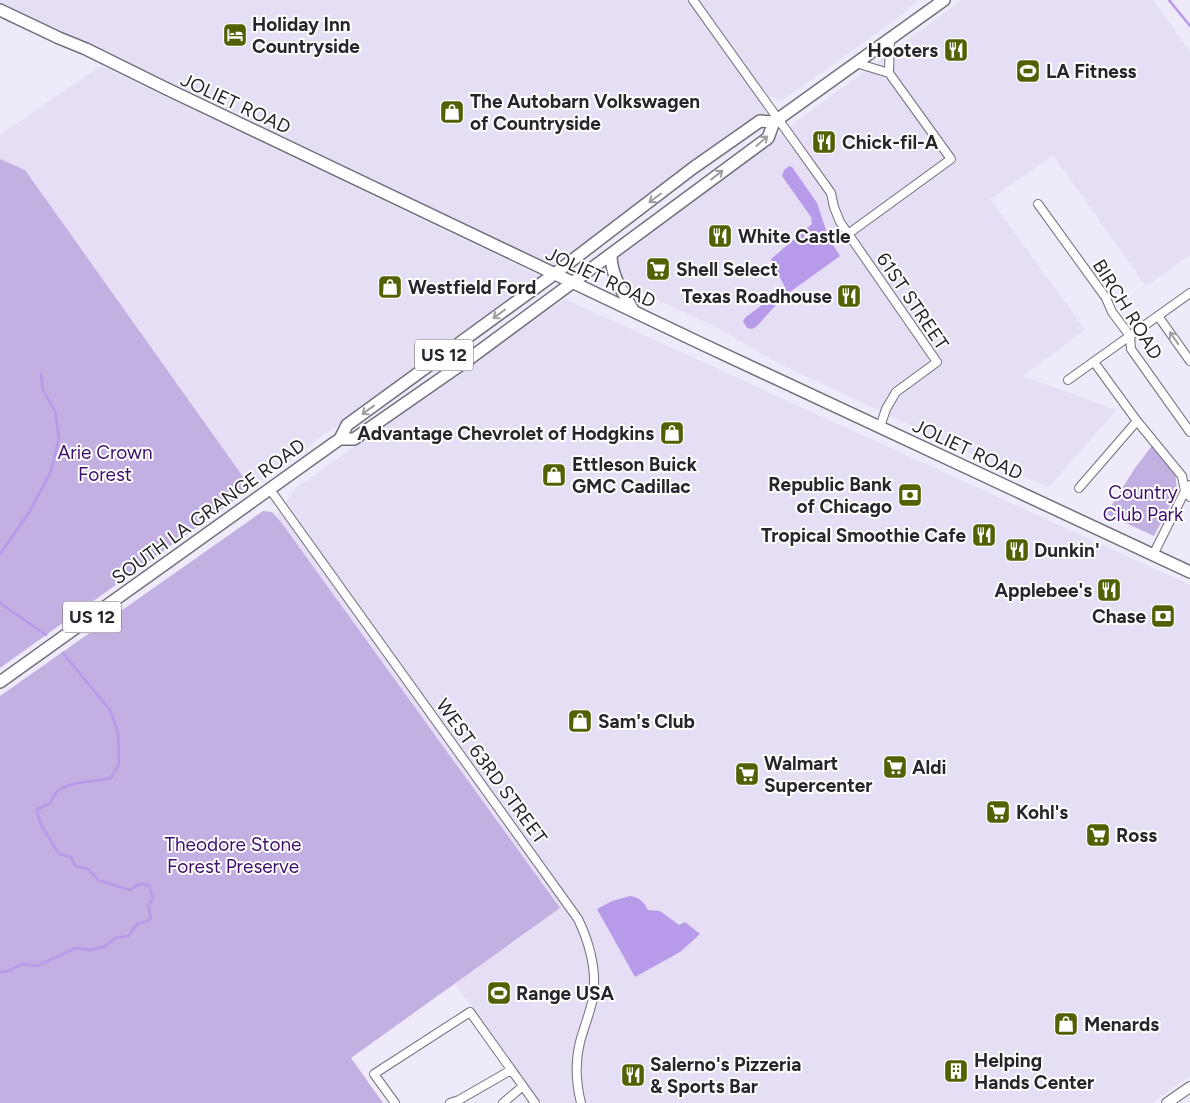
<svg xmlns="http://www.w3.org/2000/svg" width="1190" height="1103" viewBox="0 0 1190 1103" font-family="Figtree,sans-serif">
  <rect width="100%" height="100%" fill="#efeaf9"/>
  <!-- built -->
  <path fill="#e5def4" d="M 0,0 L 918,0 L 902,15 L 789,96 L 780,100 L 770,96 L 776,119 L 559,274 L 0,8 Z
    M 962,0 L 1153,0 L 1190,52 L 1190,255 L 1146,286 L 1053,155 L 990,199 L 1085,330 L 1023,376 L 1116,410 L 1049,487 L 982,459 L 778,363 L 716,327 L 625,285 L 617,272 L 616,261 L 625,250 L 801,118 Z
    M 101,66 L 542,277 L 251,488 L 25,170 L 0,159 L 0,135 Z
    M 565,299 L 1190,585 L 1190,1076 L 1152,1103 L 541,1103 L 455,984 L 560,908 L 276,515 L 296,488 Z"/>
  <!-- green -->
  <path fill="#c1b0e1" d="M 0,159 L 25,170 L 251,488 L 0,668 Z
    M 1154,443 L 1175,470 L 1177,492 L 1154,536 L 1106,514 L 1135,468 Z
    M 263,511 L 272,512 L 281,522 L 560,908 L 351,1058 L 383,1103 L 0,1103 L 0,696 Z"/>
  <!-- water -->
  <path fill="#b79aea" d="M 789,166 L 792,167 L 817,203 L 829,239 L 840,256 L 783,297 L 757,326 L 752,329 L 747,328 L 743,321 L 746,317 L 785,288 C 782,278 773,270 771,259 L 812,224 L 811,217 L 782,176 L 784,170 Z
    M 630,896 C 640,898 643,901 648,910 L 660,911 L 679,925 L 685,922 L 700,934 L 680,952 L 635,977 L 597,909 L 612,901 Z"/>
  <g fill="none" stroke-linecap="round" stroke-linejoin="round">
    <!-- stream -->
    <path stroke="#b79aea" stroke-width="2.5" d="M 1169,0 L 1190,26
      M 0,554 L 30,511 L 51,471 L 59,438 L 55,411 L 43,390 L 41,374
      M 0,603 L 46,635
      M 0,972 L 8,971 L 23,964 L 38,966 L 75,948 L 91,950 L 106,946 L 115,938 L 128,936 L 137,924 L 148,921 L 151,918 L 148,906 L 153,899 L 149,885 L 139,884 L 130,890 L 98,880 L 88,869 L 75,866 L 71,857 L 59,854 L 40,823 L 37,809 L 50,804 C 52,799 55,793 59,790 C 72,781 95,782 111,778 L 119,764 L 118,733 L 110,710 L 63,653"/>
    <defs>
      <path id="street" d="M 693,0 L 831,193 L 834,207 L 840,222 L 937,362 L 896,392 L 886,409 L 880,427
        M 889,73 L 890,39
        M 1038,204 L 1106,298 L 1112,312 L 1130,336 L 1131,349 L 1190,432
        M 848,234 L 951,159 L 889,73 L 856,63
        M 1158,316 L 1190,361
        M 1094,362 L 1137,421 L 1182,476 L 1185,491 L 1190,497
        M 1068,380 L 1190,293
        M 269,488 L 578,919 C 590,944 597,971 593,998 C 590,1013 584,1027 580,1042 C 575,1062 576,1083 581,1103
        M 1079,488 L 1137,421
        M 1153,555 L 1185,491 L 1190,485
        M 395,1103 L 374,1074 L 470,1012 L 535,1103
        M 450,1103 L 459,1100 L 511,1070
        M 503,1103 L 523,1086"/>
      <path id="secondary" d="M 1167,1103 L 1190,1087"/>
      <path id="primary" d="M 0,10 L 59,38 L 86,49 L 167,89 L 702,344 L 1190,572
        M 611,255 C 611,276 623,292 633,310
        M 340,439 L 347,425 L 553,275 L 693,168 L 760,121 L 774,122
        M 0,682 L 334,443 L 340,439 L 354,439 L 469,359 L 768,138 L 774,122 L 944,0"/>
    </defs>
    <!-- street casing -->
    <use href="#street" stroke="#736f7c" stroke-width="10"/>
    <!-- secondary casing -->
    <use href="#secondary" stroke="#736f7c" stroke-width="12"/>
    <!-- primary casing -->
    <use href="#primary" stroke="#736f7c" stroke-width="14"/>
    <!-- street -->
    <use href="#street" stroke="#fff" stroke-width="8"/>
    <!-- secondary -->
    <use href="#secondary" stroke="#fff" stroke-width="10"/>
    <!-- primary -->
    <use href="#primary" stroke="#fff" stroke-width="11"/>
  </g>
  <!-- one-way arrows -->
  <defs><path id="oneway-shaft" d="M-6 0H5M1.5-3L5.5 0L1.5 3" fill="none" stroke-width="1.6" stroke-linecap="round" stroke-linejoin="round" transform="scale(1.25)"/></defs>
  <g stroke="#9e9da0">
    <use href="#oneway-shaft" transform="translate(762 141) rotate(-41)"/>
    <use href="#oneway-shaft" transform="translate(717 175) rotate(-38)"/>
    <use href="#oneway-shaft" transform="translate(655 198) rotate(143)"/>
    <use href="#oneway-shaft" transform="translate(499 314) rotate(144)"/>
    <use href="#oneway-shaft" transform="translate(1174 338) rotate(-125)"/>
    <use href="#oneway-shaft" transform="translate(368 410) rotate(144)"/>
  </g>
  <!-- icons -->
  <defs>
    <symbol id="hotel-square" viewBox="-11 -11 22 22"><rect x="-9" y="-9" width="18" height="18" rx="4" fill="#516104" stroke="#fff"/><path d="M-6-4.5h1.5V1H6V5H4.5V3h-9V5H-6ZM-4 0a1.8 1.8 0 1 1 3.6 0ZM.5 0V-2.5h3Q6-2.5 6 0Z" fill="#fff"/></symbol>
    <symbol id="restaurant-square" viewBox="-11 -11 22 22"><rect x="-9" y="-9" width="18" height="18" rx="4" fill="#516104" stroke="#fff"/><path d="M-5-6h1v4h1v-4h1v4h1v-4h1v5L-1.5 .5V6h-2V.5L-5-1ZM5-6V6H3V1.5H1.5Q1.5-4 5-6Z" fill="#fff"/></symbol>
    <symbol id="stadium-square" viewBox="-11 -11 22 22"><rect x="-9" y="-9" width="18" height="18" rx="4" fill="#516104" stroke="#fff"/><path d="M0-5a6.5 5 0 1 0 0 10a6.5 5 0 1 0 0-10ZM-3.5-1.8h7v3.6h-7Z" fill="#fff"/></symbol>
    <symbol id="shop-square" viewBox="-11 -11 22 22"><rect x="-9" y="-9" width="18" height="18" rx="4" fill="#516104" stroke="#fff"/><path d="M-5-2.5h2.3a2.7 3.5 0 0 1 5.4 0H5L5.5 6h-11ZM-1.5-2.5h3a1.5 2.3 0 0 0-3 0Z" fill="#fff"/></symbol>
    <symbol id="supermarket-square" viewBox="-11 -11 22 22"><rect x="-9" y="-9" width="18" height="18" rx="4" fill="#516104" stroke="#fff"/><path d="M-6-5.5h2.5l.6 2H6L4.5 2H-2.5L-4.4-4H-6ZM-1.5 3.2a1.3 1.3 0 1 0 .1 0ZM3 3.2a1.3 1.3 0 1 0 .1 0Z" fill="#fff"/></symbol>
    <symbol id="bank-square" viewBox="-11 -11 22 22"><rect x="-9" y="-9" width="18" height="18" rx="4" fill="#516104" stroke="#fff"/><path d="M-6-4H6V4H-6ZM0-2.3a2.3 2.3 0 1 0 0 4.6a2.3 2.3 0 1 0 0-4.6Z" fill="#fff"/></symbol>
    <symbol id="building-square" viewBox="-11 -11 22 22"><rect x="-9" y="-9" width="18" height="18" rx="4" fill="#516104" stroke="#fff"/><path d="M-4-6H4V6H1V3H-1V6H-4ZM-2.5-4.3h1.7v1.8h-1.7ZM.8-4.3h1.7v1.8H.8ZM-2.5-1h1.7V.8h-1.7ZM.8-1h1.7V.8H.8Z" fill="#fff"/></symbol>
  </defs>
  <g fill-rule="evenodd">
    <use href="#hotel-square" x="221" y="21" width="28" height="28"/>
    <use href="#restaurant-square" x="942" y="36" width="28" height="28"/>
    <use href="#stadium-square" x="1014" y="57" width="28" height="28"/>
    <use href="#shop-square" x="438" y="98" width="28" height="28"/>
    <use href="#restaurant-square" x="810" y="128" width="28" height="28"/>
    <use href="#restaurant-square" x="706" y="222" width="28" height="28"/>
    <use href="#supermarket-square" x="644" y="255" width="28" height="28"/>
    <use href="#shop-square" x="376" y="273" width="28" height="28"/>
    <use href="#restaurant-square" x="835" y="282" width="28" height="28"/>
    <use href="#shop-square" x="658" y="419" width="28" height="28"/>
    <use href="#shop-square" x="540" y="461" width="28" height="28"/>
    <use href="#bank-square" x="896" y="481" width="28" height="28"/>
    <use href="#restaurant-square" x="970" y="521" width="28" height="28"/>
    <use href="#restaurant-square" x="1003" y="536" width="28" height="28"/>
    <use href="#restaurant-square" x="1095" y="576" width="28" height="28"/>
    <use href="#bank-square" x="1149" y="602" width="28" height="28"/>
    <use href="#shop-square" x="566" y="707" width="28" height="28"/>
    <use href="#supermarket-square" x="881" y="753" width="28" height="28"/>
    <use href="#supermarket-square" x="733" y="760" width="28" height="28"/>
    <use href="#supermarket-square" x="984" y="798" width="28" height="28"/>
    <use href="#supermarket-square" x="1084" y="821" width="28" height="28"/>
    <use href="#stadium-square" x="485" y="979" width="28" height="28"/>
    <use href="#shop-square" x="1052" y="1010" width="28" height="28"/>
    <use href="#building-square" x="942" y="1057" width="28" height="28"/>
    <use href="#restaurant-square" x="619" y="1061" width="28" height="28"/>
  </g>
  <g text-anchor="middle" stroke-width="4" stroke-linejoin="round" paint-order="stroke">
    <!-- shield labels -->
    <g fill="#fff" stroke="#68676b" stroke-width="1">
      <rect x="415" y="339.5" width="58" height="31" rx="4"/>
      <rect x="63" y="601.5" width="58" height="31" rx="4"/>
    </g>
    <g font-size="18" font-weight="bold" fill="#28262c">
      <text x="444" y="361">US 12</text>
      <text x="92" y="623">US 12</text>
    </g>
    <!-- poi labels -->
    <g font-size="19" font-weight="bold" fill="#28262c" stroke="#fff" text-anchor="start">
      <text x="252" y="31">Holiday Inn<tspan x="252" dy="22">Countryside</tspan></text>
      <text x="938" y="57" text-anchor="end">Hooters</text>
      <text x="1046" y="78">LA Fitness</text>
      <text x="470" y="108">The Autobarn Volkswagen<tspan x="470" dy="22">of Countryside</tspan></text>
      <text x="842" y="149">Chick-fil-A</text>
      <text x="738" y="243">White Castle</text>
      <text x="676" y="276">Shell Select</text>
      <text x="408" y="294">Westfield Ford</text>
      <text x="832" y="303" text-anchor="end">Texas Roadhouse</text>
      <text x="654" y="440" text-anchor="end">Advantage Chevrolet of Hodgkins</text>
      <text x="572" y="471">Ettleson Buick<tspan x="572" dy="22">GMC Cadillac</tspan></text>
      <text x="892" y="491" text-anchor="end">Republic Bank<tspan x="892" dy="22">of Chicago</tspan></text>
      <text x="966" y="542" text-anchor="end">Tropical Smoothie Cafe</text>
      <text x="1034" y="557">Dunkin'</text>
      <text x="1092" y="597" text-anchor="end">Applebee's</text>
      <text x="1146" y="623" text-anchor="end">Chase</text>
      <text x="598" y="728">Sam's Club</text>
      <text x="764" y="770">Walmart<tspan x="764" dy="22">Supercenter</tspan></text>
      <text x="912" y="774">Aldi</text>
      <text x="1016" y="819">Kohl's</text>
      <text x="1116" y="842">Ross</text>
      <text x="516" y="1000">Range USA</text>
      <text x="1084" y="1031">Menards</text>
      <text x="974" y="1067">Helping<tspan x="974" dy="22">Hands Center</tspan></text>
      <text x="650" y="1071">Salerno's Pizzeria<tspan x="650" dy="22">&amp; Sports Bar</tspan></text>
    </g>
    <!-- street labels -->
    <g font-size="19" fill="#28262c" stroke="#fff">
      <text transform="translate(236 103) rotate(25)" y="7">JOLIET ROAD</text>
      <text transform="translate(601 277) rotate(25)" y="7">JOLIET ROAD</text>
      <text transform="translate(913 301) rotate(56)" y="7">61ST STREET</text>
      <text transform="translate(1128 309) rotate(58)" y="7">BIRCH ROAD</text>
      <text transform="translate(968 449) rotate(25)" y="7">JOLIET ROAD</text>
      <text transform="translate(208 511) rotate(-36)" y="7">SOUTH LA GRANGE ROAD</text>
      <text transform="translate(492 771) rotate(54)" y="7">WEST 63RD STREET</text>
    </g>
    <!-- park labels -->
    <g font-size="19" fill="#3d0e6c" stroke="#fff">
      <text x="105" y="459">Arie Crown<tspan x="105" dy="22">Forest</tspan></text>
      <text x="1143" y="499">Country<tspan x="1143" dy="22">Club Park</tspan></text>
      <text x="233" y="851">Theodore Stone<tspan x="233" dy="22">Forest Preserve</tspan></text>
    </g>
  </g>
</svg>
